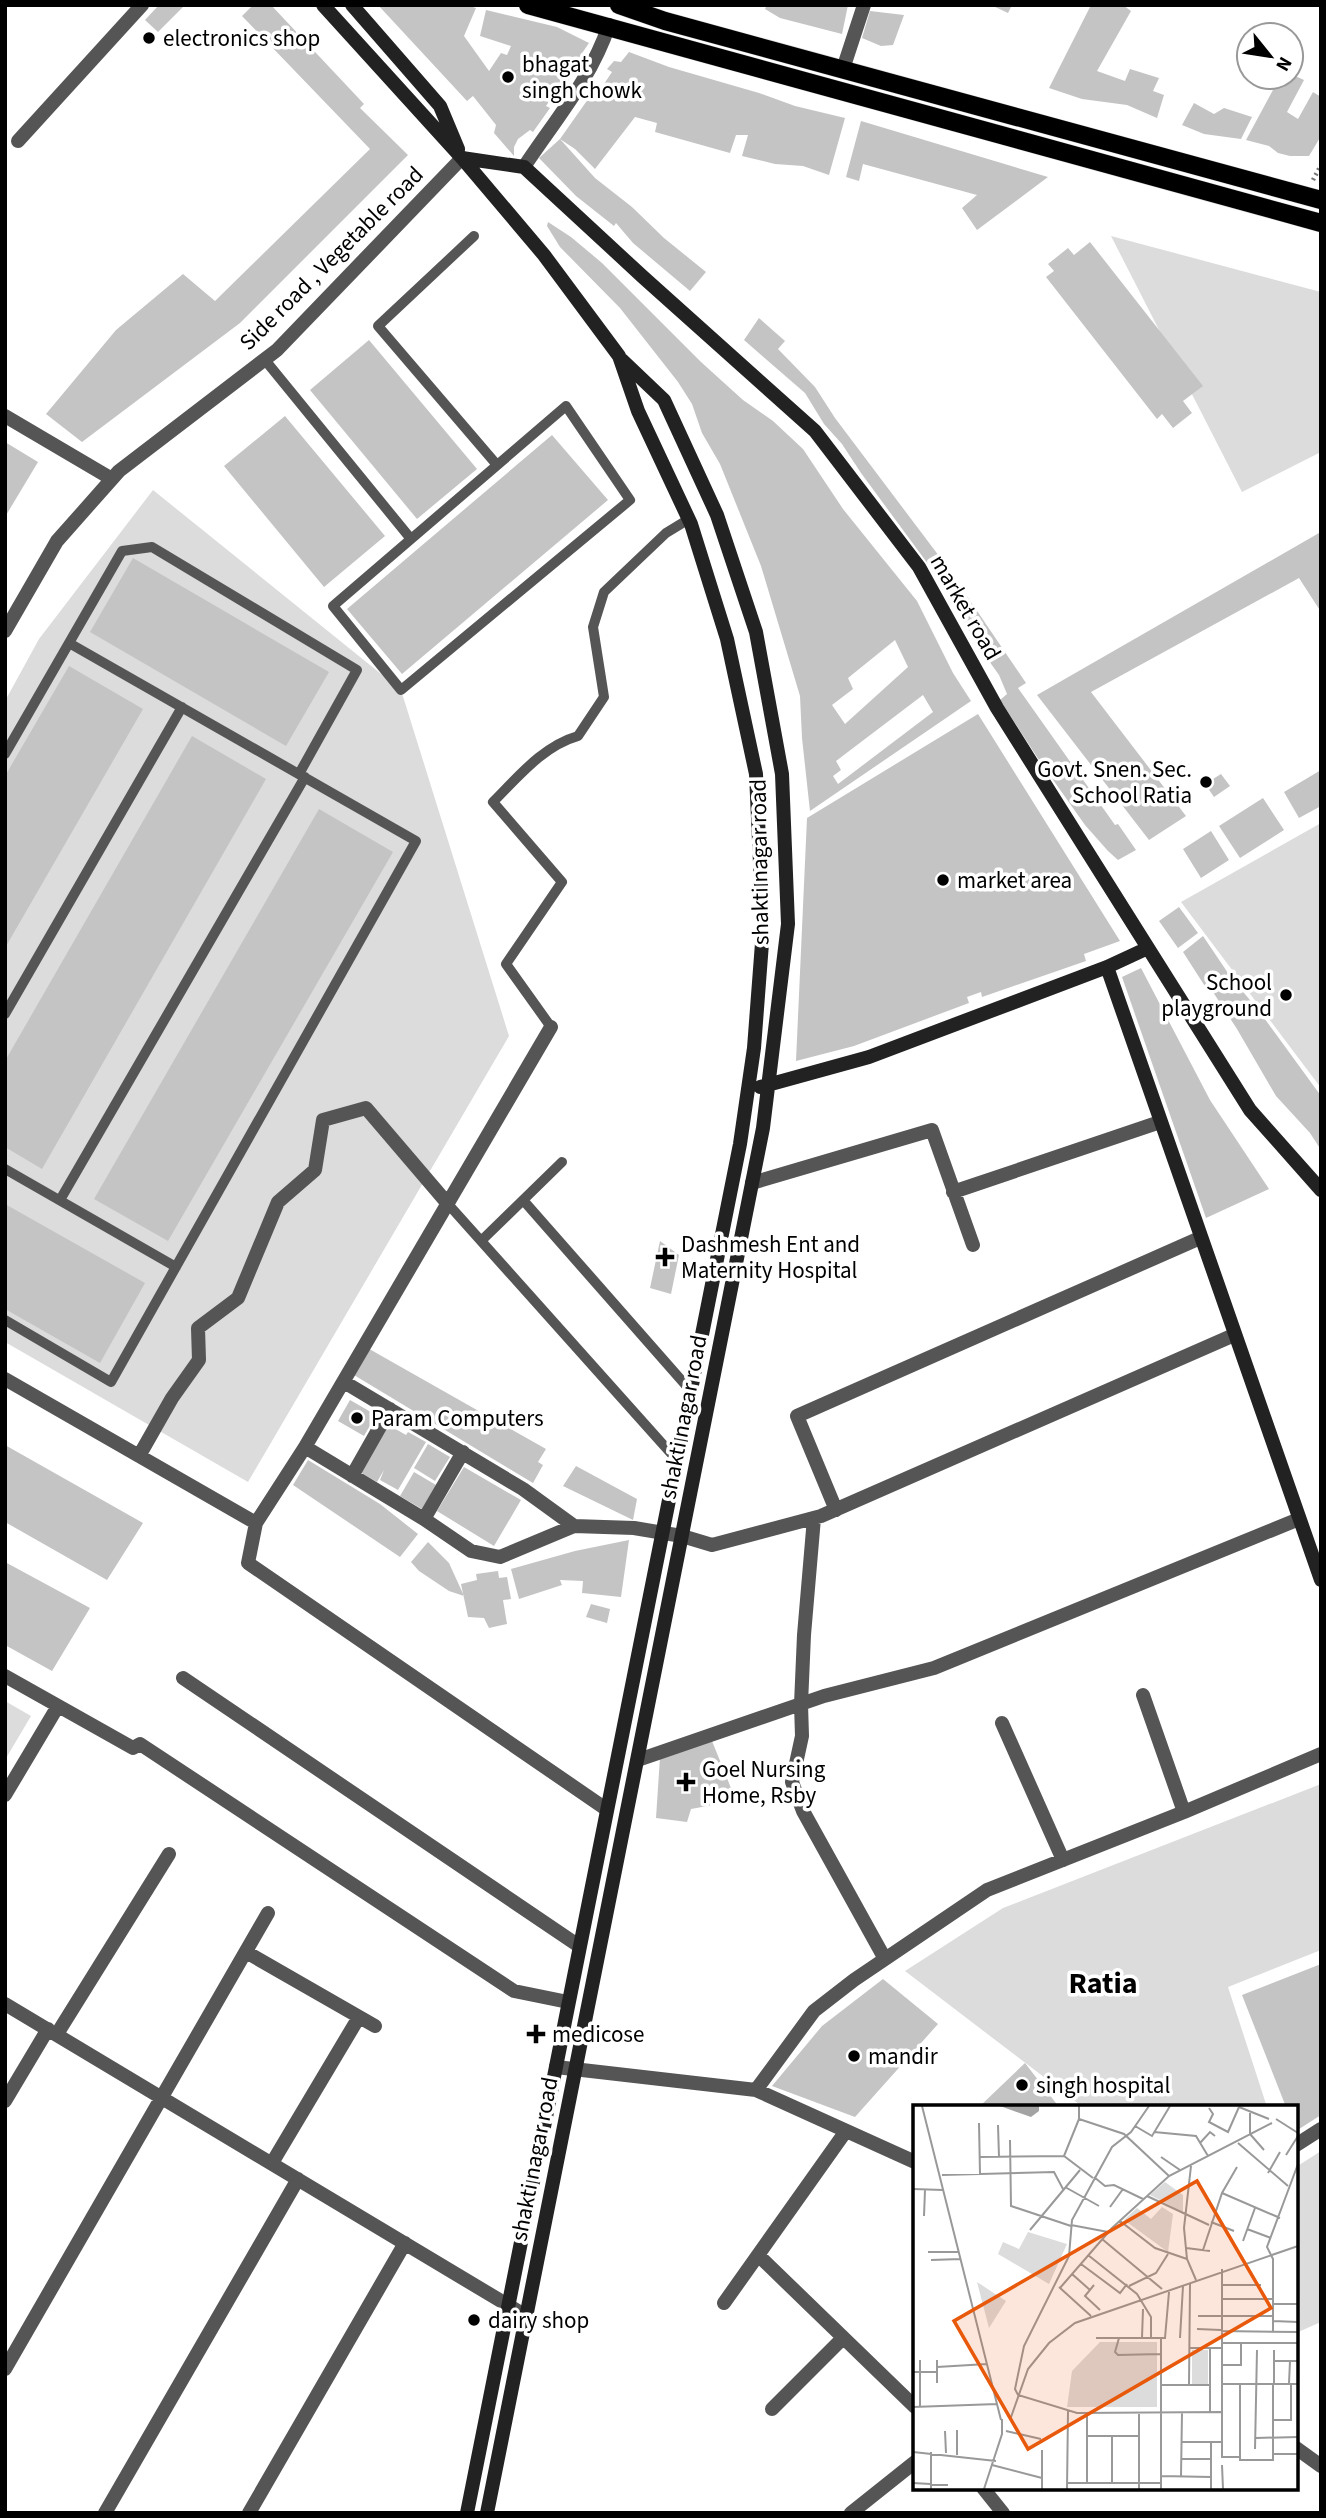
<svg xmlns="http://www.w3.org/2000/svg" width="1326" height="2518" viewBox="0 0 1326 2518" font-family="'Source Sans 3',sans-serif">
  <rect width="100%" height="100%" fill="#fff"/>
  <!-- green -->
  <path fill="#dcdcdc" d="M 1111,236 L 1321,292 L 1321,452 L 1242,492 Z
    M 153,490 L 401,690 L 509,1036 L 248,1482 L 5,1342 L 5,701 L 39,639 Z
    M 1321,823 L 1321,1088 L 1181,902 Z
    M 5,1701 L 31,1716 L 5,1760 Z
    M 1321,1784 L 1321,1950 L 1228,1987 L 1267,2107 L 1083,2107 L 905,1971 L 1003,1908 Z
    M 1321,2151 L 1321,2322 L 1296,2333 L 1296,2167 Z"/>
  <!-- building -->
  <path fill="#c4c4c4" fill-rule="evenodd" d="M 159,5 L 185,5 L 158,32 L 145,20 Z
    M 253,5 L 271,5 L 364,104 L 360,108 L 408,155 L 240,323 L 82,442 L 46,414 L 116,330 L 183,274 L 215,301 L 370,149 L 242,16 Z
    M 378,5 L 466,5 L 476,8 L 464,36 L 489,71 L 501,53 L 507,55 L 511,46 L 480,36 L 486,10 L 557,27 L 589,43 L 576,62 L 580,65 L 566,84 L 562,82 L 546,106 L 550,108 L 533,132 L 530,130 L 518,139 L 514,147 L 514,156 L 494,133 L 496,125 L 473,96 L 467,101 Z
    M 767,5 L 848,5 L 842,34 L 780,18 L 765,9 Z
    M 991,5 L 1012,5 L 1008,13 Z
    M 1091,5 L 1123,5 L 1131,11 L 1097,71 L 1125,81 L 1130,69 L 1159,78 L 1153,91 L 1164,95 L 1157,118 L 1127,105 L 1082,99 L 1049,88 Z
    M 870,11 L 904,15 L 893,45 L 881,46 L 862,38 Z
    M 629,52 L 669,67 L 759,93 L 795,106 L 845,118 L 829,175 L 803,166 L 775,164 L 742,156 L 748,135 L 736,135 L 730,153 L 655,132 L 657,123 L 635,117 L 595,169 L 575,149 L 560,139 L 595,178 L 632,207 L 664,238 L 706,272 L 690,291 L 633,243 L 616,223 L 614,226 L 576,196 L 539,158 L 560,139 L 598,85 L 602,87 L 612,72 L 607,69 L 614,61 L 621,62 Z
    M 1291,74 L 1304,80 L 1287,112 L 1298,119 L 1313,92 L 1321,97 L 1321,136 L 1309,156 L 1290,156 L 1278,153 L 1269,146 L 1246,140 L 1280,77 L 1291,77 Z
    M 1194,103 L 1214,114 L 1224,108 L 1252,117 L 1241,139 L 1204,134 L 1182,125 Z
    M 861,121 L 1048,177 L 977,230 L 962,208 L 977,195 L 863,164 L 859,181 L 846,177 Z
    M 548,222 L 571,237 L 602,263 L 701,362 L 743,400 L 773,421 L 803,449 L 843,509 L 917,601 L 953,673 L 971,701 L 810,811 L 802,738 L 800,696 L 761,566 L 720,464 L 702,433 L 692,404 L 678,382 L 620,308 L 560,247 L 547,226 ZM 895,640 L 908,667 L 845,724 L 832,705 L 853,689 L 848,678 ZM 923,695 L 933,712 L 838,784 L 833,776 L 841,770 L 836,761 Z
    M 1090,242 L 1203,386 L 1183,401 L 1192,413 L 1173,428 L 1162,414 L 1157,419 L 1046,277 L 1054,271 L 1048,264 L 1068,248 L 1074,255 Z
    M 759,318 L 785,341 L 778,349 L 815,387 L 835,418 L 939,556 L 928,564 L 861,473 L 842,444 L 824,424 L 805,393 L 744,340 Z
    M 369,340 L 477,469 L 417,519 L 310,390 Z
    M 285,416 L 385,536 L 324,587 L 224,466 Z
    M 552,435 L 608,500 L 402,674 L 347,609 Z
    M 5,442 L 38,462 L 5,517 Z
    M 1319,533 L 1321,536 L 1321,612 L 1299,578 L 1091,692 L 1186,816 L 1149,840 L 1037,695 Z
    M 133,558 L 329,672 L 286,746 L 90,632 Z
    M 952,574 L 1026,683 L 1018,688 L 1115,825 L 1118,824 L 1136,850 L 1118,860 L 1108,851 L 1085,825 L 1039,760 L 1000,700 L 1007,694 L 999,675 L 977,644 L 940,582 Z
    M 69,666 L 143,709 L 5,948 L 5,776 Z
    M 978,714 L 1120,941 L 1084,954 L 1086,961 L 982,997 L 981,992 L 967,997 L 969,1003 L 854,1046 L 796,1061 L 807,818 Z
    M 192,736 L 266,779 L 42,1169 L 5,1147 L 5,1061 Z
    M 1321,770 L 1321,806 L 1299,818 L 1284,792 Z
    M 1221,774 L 1230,786 L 1214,797 L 1205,784 Z
    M 1263,798 L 1284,830 L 1240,858 L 1219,826 Z
    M 319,809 L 393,852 L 168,1241 L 94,1199 Z
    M 1211,831 L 1229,860 L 1201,878 L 1183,849 Z
    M 1179,907 L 1198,933 L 1178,948 L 1159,921 Z
    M 1203,936 L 1230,976 L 1259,1011 L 1321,1096 L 1321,1150 L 1310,1133 L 1276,1096 L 1237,1029 L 1211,989 L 1208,991 L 1183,952 Z
    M 1141,968 L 1210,1100 L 1269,1189 L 1206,1218 L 1122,977 Z
    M 5,1204 L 145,1283 L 100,1363 L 5,1309 Z
    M 660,1241 L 679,1255 L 671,1294 L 650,1288 Z
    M 364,1346 L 546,1449 L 538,1462 L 543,1465 L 533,1483 L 349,1372 Z
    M 350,1400 L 376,1415 L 364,1436 L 338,1421 Z
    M 387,1424 L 406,1435 L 408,1432 L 426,1442 L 398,1490 L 380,1480 L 384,1470 L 377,1482 L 358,1471 Z
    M 428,1444 L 450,1457 L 435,1481 L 414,1468 Z
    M 5,1445 L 143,1523 L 107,1580 L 5,1522 Z
    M 308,1460 L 380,1504 L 418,1534 L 400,1557 L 293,1485 Z
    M 576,1466 L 637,1499 L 633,1520 L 563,1486 Z
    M 464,1467 L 521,1500 L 494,1546 L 437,1511 Z
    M 414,1472 L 436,1485 L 422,1509 L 400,1496 Z
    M 629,1540 L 621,1597 L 582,1593 L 583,1581 L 560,1580 L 562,1585 L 519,1599 L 511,1569 L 575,1551 Z
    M 428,1542 L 449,1563 L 464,1596 L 449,1591 L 419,1571 L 411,1562 Z
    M 5,1562 L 90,1608 L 52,1671 L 5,1645 Z
    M 498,1571 L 499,1578 L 507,1577 L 511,1599 L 503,1600 L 507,1624 L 489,1628 L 484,1618 L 468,1617 L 461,1584 L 477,1580 L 476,1574 Z
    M 591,1604 L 610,1609 L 607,1623 L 586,1617 Z
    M 712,1741 L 733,1793 L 711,1800 L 713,1805 L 691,1809 L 687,1822 L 656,1818 L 660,1757 Z
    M 1321,1964 L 1321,2115 L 1296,2131 L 1296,2107 L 1286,2107 L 1242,1995 Z
    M 883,1979 L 938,2024 L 855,2117 L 772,2086 L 822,2026 Z
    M 1025,2063 L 1059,2107 L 979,2107 Z"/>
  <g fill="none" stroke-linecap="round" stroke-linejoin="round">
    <defs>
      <path id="primary" d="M 528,5 L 1321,223
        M 619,5 L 665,21 L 1321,200"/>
    </defs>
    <!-- primary casing -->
    <use href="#primary" stroke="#dbdbdb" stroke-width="19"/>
    <!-- path -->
    <path stroke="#777" stroke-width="4.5" stroke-dasharray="2 3.5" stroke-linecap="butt" d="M 1313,180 L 1321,165"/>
    <!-- lane -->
    <path stroke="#555" stroke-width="10" d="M 474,236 L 378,326 L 497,465
      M 265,360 L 411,539
      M 566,406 L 630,500 L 401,690 L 333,606 Z
      M 5,754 L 122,551 L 152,547 L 357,670 L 299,774
      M 5,1014 L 182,707
      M 551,1027 L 506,964 L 562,882 L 493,802 C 518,777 543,746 578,736 L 604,697 L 593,627 L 604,592 L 666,533 L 689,519
      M 5,1169 L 176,1267
      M 60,1200 L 305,777
      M 523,1200 L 690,1390
      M 448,1204 L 676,1459
      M 481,1241 L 562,1162
      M 5,1320 L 111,1382 L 416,841 L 69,643"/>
    <!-- street -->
    <path stroke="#555" stroke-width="14" d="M 843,69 L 864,5
      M 18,141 L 142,5
      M 524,167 C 555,120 591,79 609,25
      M 5,416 L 112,479
      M 5,631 L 57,541 L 119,471 L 277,350 L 462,158
      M 551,1027 L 305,1447 L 256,1523 L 248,1563 L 606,1809
      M 752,1183 L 932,1130 L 973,1245
      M 953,1192 L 1160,1122
      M 5,1379 L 256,1523
      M 344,1382 L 523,1489 L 574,1526
      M 305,1447 L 424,1519 L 471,1551 L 500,1557 L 574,1526 L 634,1528 L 682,1536 L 712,1545 L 821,1516 L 1234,1335
      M 139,1456 L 172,1398 L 199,1360 L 198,1328 L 238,1298 L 278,1202 L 315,1170 L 323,1120 L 366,1108 L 448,1204
      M 352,1476 L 390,1409
      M 836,1510 L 797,1416 L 1200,1238
      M 814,1518 L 804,1635 L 801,1704 L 802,1736 L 792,1782 L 803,1811 L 885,1959
      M 424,1519 L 463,1452
      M 5,1676 L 133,1748 L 140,1744 L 514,1991 L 568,2002
      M 183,1678 L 579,1946
      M 1143,1695 L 1184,1812
      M 1002,1723 L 1063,1860
      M 638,1760 L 824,1696 L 934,1668 L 1299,1519
      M 5,1795 L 58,1706
      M 246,1952 L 375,2026
      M 5,2004 L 526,2316
      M 57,2034 L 169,1854
      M 556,2067 L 756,2090 L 915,2162
      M 756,2090 L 814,2011 L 854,1980 L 987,1890 L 1184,1812 L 1321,1754
      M 5,2101 L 48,2029
      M 1296,2145 L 1321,2129
      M 272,2163 L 359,2017
      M 758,2255 L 915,2407
      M 724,2303 L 846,2131
      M 5,2369 L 268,1913
      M 772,2409 L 843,2338
      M 1296,2448 L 1321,2466
      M 983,2488 L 1003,2513
      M 105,2513 L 298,2179
      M 249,2513 L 405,2243
      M 851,2513 L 915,2462"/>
    <!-- secondary -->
    <path stroke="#222" stroke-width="14" d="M 323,5 L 462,158 L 544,255 L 619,356 L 638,411 L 691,524 L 727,639 L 756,774 L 763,930 L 754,1048 L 740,1144 L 467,2513
      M 352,5 L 440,106 L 458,149
      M 462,158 L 524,167 L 643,277 L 815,431 L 919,567 L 997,708 L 1250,1110 L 1321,1190
      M 1107,967 L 1321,1580
      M 760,1087 L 869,1057 L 1107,967 L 1148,948
      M 487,2513 L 763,1128 L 788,924 L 782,774 L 756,632 L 717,515 L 664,400 L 622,360"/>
    <!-- primary -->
    <use href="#primary" stroke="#000" stroke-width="18"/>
  </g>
  <!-- markers -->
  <g fill="#000" stroke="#fff" stroke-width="2.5">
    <circle cx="149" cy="38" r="7"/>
    <circle cx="508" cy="77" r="7"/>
    <circle cx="1206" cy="782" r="7"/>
    <circle cx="943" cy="880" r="7"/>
    <circle cx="1286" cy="995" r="7"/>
    <path d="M661.5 1246.5h7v7h7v7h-7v7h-7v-7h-7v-7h7z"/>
    <circle cx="357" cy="1418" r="7"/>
    <path d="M682.5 1771.5h7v7h7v7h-7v7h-7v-7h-7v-7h7z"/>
    <path d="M532.5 2023.5h7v7h7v7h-7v7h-7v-7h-7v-7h7z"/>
    <circle cx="854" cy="2056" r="7"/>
    <circle cx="1022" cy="2085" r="7"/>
    <circle cx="474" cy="2320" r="7"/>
  </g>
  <g text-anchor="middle" stroke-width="7" stroke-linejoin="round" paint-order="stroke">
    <!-- poi labels -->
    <g font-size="23" fill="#000" stroke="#fff" text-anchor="start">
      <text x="163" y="46">electronics shop</text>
      <text x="522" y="72">bhagat<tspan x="522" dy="26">singh chowk</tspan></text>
      <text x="1192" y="777" text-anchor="end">Govt. Snen. Sec.<tspan x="1192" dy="26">School Ratia</tspan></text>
      <text x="957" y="888">market area</text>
      <text x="1272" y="990" text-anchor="end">School<tspan x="1272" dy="26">playground</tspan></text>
      <text x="681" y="1252">Dashmesh Ent and<tspan x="681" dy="26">Maternity Hospital</tspan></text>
      <text x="371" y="1426">Param Computers</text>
      <text x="702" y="1777">Goel Nursing<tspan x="702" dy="26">Home, Rsby</tspan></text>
      <text x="552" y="2042">medicose</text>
      <text x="868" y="2064">mandir</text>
      <text x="1036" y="2093">singh hospital</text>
      <text x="488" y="2328">dairy shop</text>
    </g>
    <!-- street labels -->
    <g font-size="23" fill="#000" stroke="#fff">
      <text transform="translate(331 258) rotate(-45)" y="8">Side road , Vegetable road</text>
      <text transform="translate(966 607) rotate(60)" y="8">market road</text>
      <text transform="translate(759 862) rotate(-91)" y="8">shakti nagar road</text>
      <text transform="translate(683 1417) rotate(-79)" y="8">shakti nagar road</text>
      <text transform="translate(534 2159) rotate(-79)" y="8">shakti nagar road</text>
    </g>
    <!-- district labels -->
    <g font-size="30" font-weight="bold" fill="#000" stroke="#fff">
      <text x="1103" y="1993">Ratia</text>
    </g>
  </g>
  <!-- overview -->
  <g transform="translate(913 2105)">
    <rect width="385" height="385" fill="#fff"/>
    <path d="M 252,77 L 270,90 L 270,107 L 237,90 ZM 249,102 L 260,109 L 255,147 L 211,115 L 224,103 L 238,114 ZM 115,127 L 154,139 L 136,179 L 85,149 L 90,137 L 106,144 ZM 64,177 L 93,196 L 76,223 ZM 187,237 L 244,237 L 244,302 L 154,302 L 159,266 ZM 279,245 L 295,245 L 295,279 L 279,279 Z" fill="#dcdcdc"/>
    <path d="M 87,1 L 126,1 L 126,6 L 118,12 Z" fill="#a3a3a3"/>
    <path fill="none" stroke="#999" stroke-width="2" d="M 9,1 L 88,315M 166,1 L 166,14 L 211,29 L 256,71M 236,1 L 218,27 L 199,42 L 159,115 L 156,151 L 111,241 L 102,284 L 105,290 L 164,308 L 308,307M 326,2 L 356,14M 296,3 L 300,9 L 296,17 L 315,27 L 326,2M 337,8 L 337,29 L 351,45M 363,14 L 385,28M 66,18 L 67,69M 85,20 L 86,52M 222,21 L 239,31 L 257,1M 241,27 L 283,31 L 295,51M 97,35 L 98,101 L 158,121M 287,38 L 297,27 L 302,31M 325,38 L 375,81M 373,50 L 385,31M 151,51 L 166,14M 67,52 L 151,51 L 180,73M 248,52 L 267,65M 278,61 L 271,123 L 274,154 L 283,175M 355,68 L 367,47M 29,70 L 141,67 L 150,84M 181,72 L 192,81 L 201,80 L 230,94M 152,82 L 186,101M 0,84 L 30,85M 309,88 L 367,113M 234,91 L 296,120M 197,102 L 210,84M 11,111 L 12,85M 207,116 L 242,143 L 274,154M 298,117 L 321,126M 158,120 L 195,127M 334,124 L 358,133M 117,125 L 167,65M 189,134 L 249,184M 330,136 L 342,103M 273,143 L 297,146M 290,145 L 309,88 L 324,62M 15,147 L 46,147M 175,150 L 224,189 L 238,212 L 238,234M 18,155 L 48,154M 168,159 L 207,188 L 214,179M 309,164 L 309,352 L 327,352M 159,169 L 177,185M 181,180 L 172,191 L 187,205M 309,180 L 348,180M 216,181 L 243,168 L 255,149M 146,182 L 178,211M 147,183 L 199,123 L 256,71 L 359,18M 309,194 L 359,194M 360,199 L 385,199M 285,211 L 360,211M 360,216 L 385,217M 284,224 L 308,225M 308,226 L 385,227M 360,226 L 360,154 L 354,142 L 385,59M 183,233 L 252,233 L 256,187M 206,233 L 202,247 L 205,250 L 248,249M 229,233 L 230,204M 267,233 L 270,181M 248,234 L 248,384M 308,238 L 385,238M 276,243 L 308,243M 361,245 L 361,278M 7,255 L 7,302M 24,255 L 24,278M 361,256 L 385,256M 308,260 L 328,260 L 328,238M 24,262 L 74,259M 0,267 L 24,267M 376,278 L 377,256M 308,279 L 385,279M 327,279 L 327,355 L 360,355 L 360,279M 248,280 L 297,280M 276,280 L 277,179M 0,302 L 84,299M 297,308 L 297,243M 97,315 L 115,264 L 136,238 L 162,218 L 385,141M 360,315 L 378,315 L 378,279M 44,325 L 44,350M 32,326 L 33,348M 93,326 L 128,334M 174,331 L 226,331M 343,333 L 385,332M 269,337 L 308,337M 342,344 L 344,245M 0,347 L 83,356M 18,347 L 18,384M 360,349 L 385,349M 269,354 L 298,354M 79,360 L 129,373M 309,360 L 310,384M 248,371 L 298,372M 268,371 L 269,308M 0,378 L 35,380M 154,378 L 248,378M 174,378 L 174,308M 199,378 L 199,331M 71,384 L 89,329 L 89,314M 129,384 L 129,345M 154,384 L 155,306M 226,384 L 226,308M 298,384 L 298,337"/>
    <path fill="#e8590c" fill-opacity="0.15" stroke="#e8590c" stroke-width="3.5" d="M 284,76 L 358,203 L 115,344 L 41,216 Z"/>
    <rect width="385" height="385" fill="none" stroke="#000" stroke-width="3.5"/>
  </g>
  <!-- border -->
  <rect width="1326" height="2518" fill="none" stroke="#000000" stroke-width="14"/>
  <!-- north arrow -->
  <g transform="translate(1270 56) rotate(120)"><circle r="33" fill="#ffffff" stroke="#999999" stroke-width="2"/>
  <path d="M0-5L12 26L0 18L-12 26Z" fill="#000000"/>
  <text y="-10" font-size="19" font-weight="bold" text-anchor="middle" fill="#000000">N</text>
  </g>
</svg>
